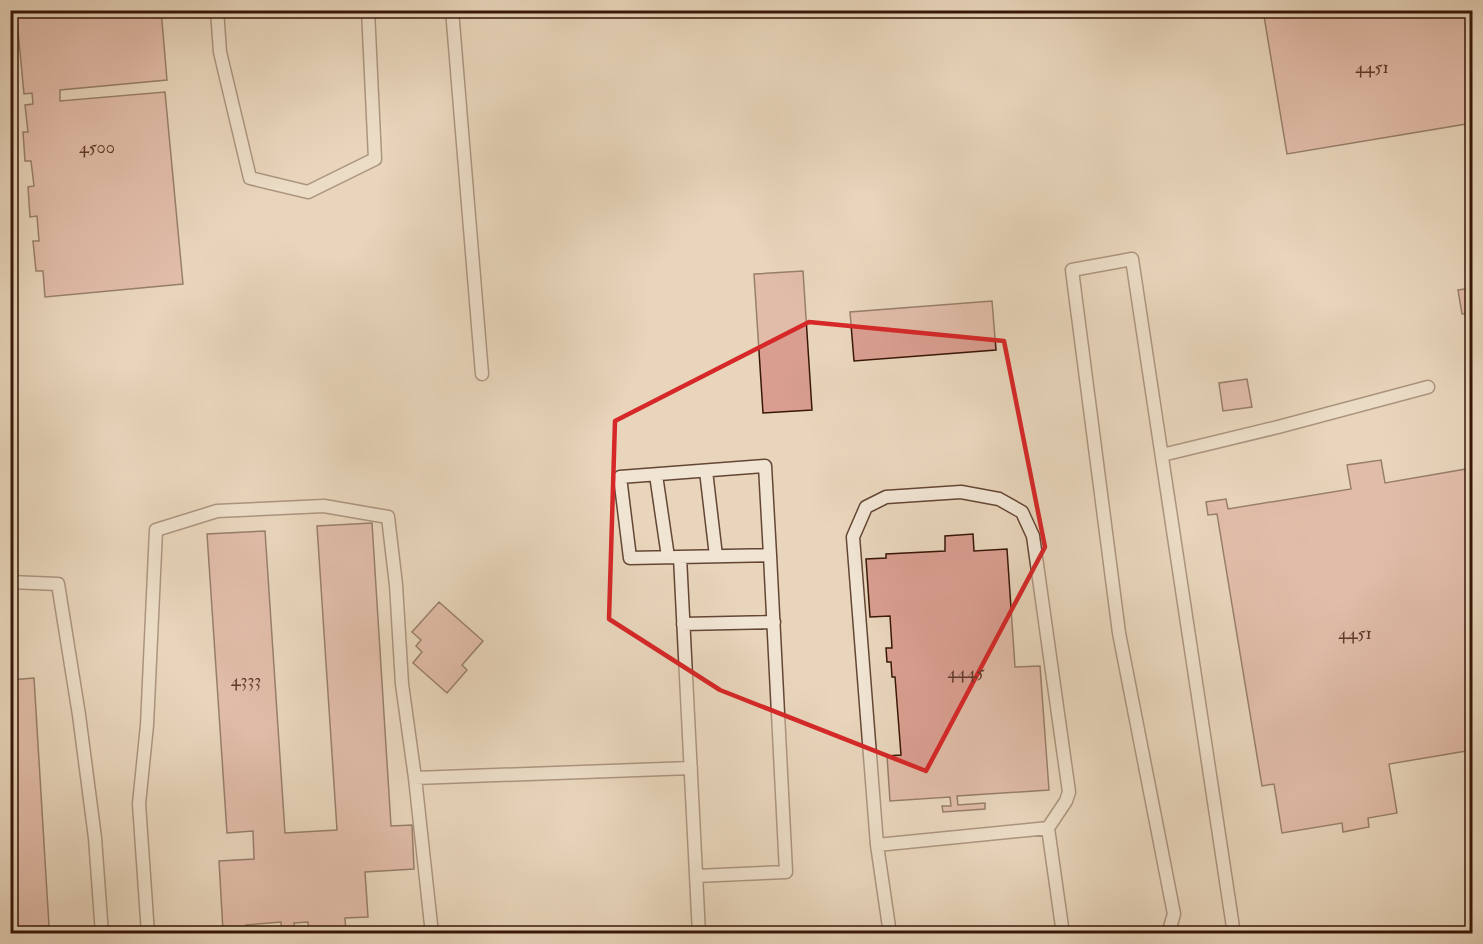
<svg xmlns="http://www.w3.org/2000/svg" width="1483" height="944" viewBox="0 0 1483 944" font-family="'IM FELL Double Pica',serif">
  <rect width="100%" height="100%" fill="#e8d5bb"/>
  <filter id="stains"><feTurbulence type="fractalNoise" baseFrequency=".00333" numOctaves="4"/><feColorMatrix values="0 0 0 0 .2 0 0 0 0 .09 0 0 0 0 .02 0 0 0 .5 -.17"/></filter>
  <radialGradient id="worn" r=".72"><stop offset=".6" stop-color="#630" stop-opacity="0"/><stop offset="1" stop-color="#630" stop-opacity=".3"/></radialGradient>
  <!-- building -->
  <path fill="#d99e90" stroke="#391708" stroke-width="1.5" d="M 16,10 L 161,10 L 167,80 L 60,90 L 60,101 L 165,92 L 183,284 L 45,297 L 43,271 L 36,271 L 33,241 L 39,241 L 37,216 L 30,217 L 28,187 L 34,186 L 31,161 L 25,161 L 23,132 L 28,132 L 25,105 L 33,104 L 32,93 L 24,94 Z
    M 1263,10 L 1472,10 L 1472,123 L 1287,154 Z
    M 803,271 L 812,410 L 763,413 L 754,274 Z
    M 1472,288 L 1472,313 L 1462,314 L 1458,290 Z
    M 992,301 L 996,350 L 854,361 L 850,312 Z
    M 1247,379 L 1252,407 L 1223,411 L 1219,383 Z
    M 1381,460 L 1385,483 L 1472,468 L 1472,750 L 1389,764 L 1397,813 L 1368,818 L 1369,827 L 1343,832 L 1342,823 L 1282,833 L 1274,784 L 1262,786 L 1217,514 L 1208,515 L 1206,502 L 1226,499 L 1228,509 L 1351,489 L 1347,465 Z
    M 372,523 L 391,826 L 412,825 L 414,869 L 365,872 L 368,917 L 345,918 L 346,934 L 309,934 L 308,922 L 294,923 L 295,934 L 282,934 L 281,922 L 246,925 L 247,930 L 223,931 L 219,861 L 254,859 L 253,831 L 227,833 L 207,534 L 265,531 L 285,833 L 337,830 L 317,526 Z
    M 973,534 L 974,551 L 1007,549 L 1015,667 L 1040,666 L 1049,790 L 957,796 L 958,805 L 985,803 L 985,809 L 943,812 L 942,806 L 951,806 L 950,797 L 890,801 L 887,756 L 901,755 L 895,677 L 892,677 L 891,662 L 887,662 L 886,648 L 892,648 L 890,616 L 870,617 L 866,559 L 886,558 L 886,554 L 945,551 L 945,536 Z
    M 439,602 L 483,641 L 462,665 L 467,670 L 447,693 L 413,663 L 422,652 L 416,646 L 421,640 L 412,632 Z
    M 34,678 L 49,926 L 10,928 L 10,680 Z"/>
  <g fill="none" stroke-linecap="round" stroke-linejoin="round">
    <defs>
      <path id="service" d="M 217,10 L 220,52 L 250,178 L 308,192 L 375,159 L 368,10
        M 452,10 L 482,374
        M 1162,455 L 1278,427 L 1428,387
        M 706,471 L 716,556
        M 656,475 L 668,557
        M 680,557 L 699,934
        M 10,582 L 58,584 L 79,715 L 95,838 L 102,934
        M 683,624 L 774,622
        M 415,778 L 691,768
        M 877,845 L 1048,828
        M 696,876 L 786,872 L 770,555 L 630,558 L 620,477 L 765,466 L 770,555
        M 148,934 L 139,804 L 147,725 L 156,530 L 217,511 L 324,506 L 388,517 L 396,585 L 402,684 L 415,778 L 432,934
        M 890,934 L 877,845 L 853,537 L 866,507 L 886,497 L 961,492 L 999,499 L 1022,512 L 1033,536 L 1069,792 L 1066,801 L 1048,828 L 1063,934
        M 1168,934 L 1174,914 L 1119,633 L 1072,270 L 1132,259 L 1234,934"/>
    </defs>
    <!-- service casing -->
    <use href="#service" stroke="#654635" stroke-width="15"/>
    <!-- service -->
    <use href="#service" stroke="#f0e4d3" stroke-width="12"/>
  </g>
  <!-- marked area -->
  <path d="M0 0H1483V944H0ZM 809,322 L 1004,341 L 1045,547 L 926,771 L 720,690 L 609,619 L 615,421 Z" fill="#e8d5bb" fill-opacity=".55" fill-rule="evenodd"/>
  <path fill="none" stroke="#d62828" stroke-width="4.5" stroke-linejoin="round" d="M 809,322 L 1004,341 L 1045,547 L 926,771 L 720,690 L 609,619 L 615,421 Z"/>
  <g text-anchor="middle" stroke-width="4.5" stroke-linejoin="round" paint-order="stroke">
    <!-- number labels -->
    <g font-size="18" fill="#61392a">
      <text x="1372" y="73">4451</text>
      <text x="97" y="153">4500</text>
      <text x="1355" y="639">4451</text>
      <text x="966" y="678">4445</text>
      <text x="246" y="686">4333</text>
    </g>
  </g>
  <!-- margin -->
  <rect width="1483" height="944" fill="none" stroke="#e8d5bb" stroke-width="36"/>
  <rect x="12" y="12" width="1459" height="920" fill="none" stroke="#391708" stroke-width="3"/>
  <rect x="18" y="18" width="1447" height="908" fill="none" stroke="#391708" stroke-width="1.5"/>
  <rect width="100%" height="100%" filter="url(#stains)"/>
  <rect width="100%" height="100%" fill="url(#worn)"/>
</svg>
